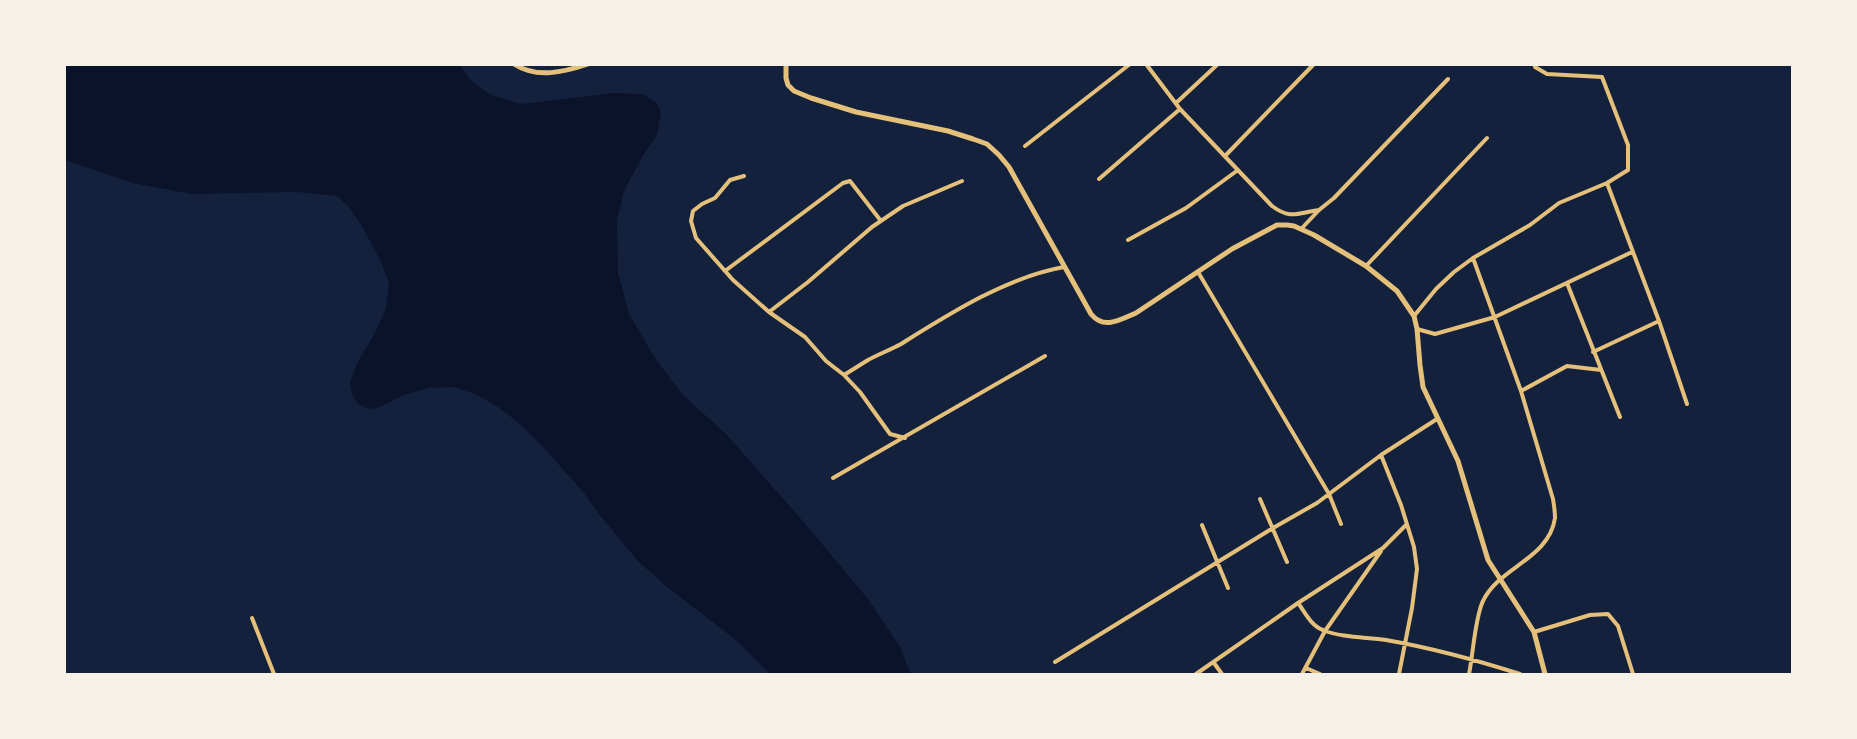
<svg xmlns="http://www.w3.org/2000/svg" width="1857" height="739" viewBox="0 0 1857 739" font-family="Barlow,sans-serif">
  <rect width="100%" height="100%" fill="#14213d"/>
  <!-- water -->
  <path fill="#0b132b" d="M 65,64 L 460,65 L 471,81 L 491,95 L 521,104 L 614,93 L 642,94 L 656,102 L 661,113 L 657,135 L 642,157 L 624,191 L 617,220 L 618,273 L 629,314 L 657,361 L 683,395 L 726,434 L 802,520 L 868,599 L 900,647 L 911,674 L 770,674 L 736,640 L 667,587 L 638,561 L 598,513 L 584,493 L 544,448 L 520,424 L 498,407 L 475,394 L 453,387 L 428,388 L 404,395 L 378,408 L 367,409 L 357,403 L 352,394 L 350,382 L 358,362 L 376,331 L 386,308 L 389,284 L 382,264 L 363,228 L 349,207 L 337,196 L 297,192 L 192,194 L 132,183 L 65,160 Z"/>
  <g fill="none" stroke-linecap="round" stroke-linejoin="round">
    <!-- minor -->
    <path stroke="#e5c07b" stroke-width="4" d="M 1146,64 L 1180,109 L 1272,206 C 1291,220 1297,213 1319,210
      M 1176,103 L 1218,64
      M 1025,146 L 1130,64
      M 1225,156 L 1314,64
      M 744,176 L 730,180 L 715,198 L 702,204 L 693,211 L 691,221 L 696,238 L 733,280 L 769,312 L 805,337 L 826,361 L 844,375 L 860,392 L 890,434 L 905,438
      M 1099,179 L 1180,109
      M 1607,183 L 1659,321 L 1687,404
      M 1302,228 L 1319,210 L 1334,198 L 1448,79
      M 1128,240 L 1186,208 L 1238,170
      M 1366,266 L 1487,138
      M 725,271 L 843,183 L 850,181 L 881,221
      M 1198,272 L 1329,494 L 1341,524
      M 1567,283 L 1620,417
      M 769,312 L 808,282 L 872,227 L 903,206 L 962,181
      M 1414,316 L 1436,289 L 1454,272 L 1473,258 L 1530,225 L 1559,203 L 1607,183 L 1628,170 L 1628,145 L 1602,77 L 1547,74 L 1535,67 L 1535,64
      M 1417,329 L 1435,334 L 1495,317 L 1632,252
      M 1593,352 L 1659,321
      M 844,375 C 852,370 860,365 868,360 C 879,354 890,350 901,344 C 949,314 1007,277 1064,267
      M 1521,391 L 1567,366 L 1601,370
      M 1381,455 L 1401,505 L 1414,547 L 1417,569 L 1412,608 L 1399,674
      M 833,478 L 1045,356
      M 1260,499 L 1287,562
      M 1202,525 L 1228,588
      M 1298,603 C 1305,612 1311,626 1323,630 C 1342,638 1366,637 1386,640 C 1432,648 1476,660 1520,674
      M 252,618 L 274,674
      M 1534,632 L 1590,615 L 1608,614 L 1618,626 L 1633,674
      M 1055,662 L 1273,528 L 1317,503 L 1381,455 L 1437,419
      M 1214,663 L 1222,674
      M 1306,668 L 1320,674
      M 1196,674 L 1298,603 L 1383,548 L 1406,525
      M 1302,674 L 1325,631 L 1381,551
      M 1469,674 C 1473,655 1475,617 1483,601 C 1499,567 1549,559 1555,518 C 1555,512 1554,505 1553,499 L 1521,391 L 1473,258"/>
    <!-- tertiary -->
    <path stroke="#e5c07b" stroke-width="5" d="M 514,64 C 537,79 564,72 588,64
      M 786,64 L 786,78 L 788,85 L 794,91 L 811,98 L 856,112 L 948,131 L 973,139 L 987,144 L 999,155 L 1009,167 L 1091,314 C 1104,330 1120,320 1136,313 L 1232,249 L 1277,225 L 1287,225 L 1294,226 L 1314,235 L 1366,266 L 1397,291 L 1414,316 L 1417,329 L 1420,365 L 1423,387 L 1458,461 L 1488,560 L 1534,632 L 1545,674"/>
  </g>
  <!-- border -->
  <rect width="1857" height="739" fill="none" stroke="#f6f1e7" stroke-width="132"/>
</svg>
